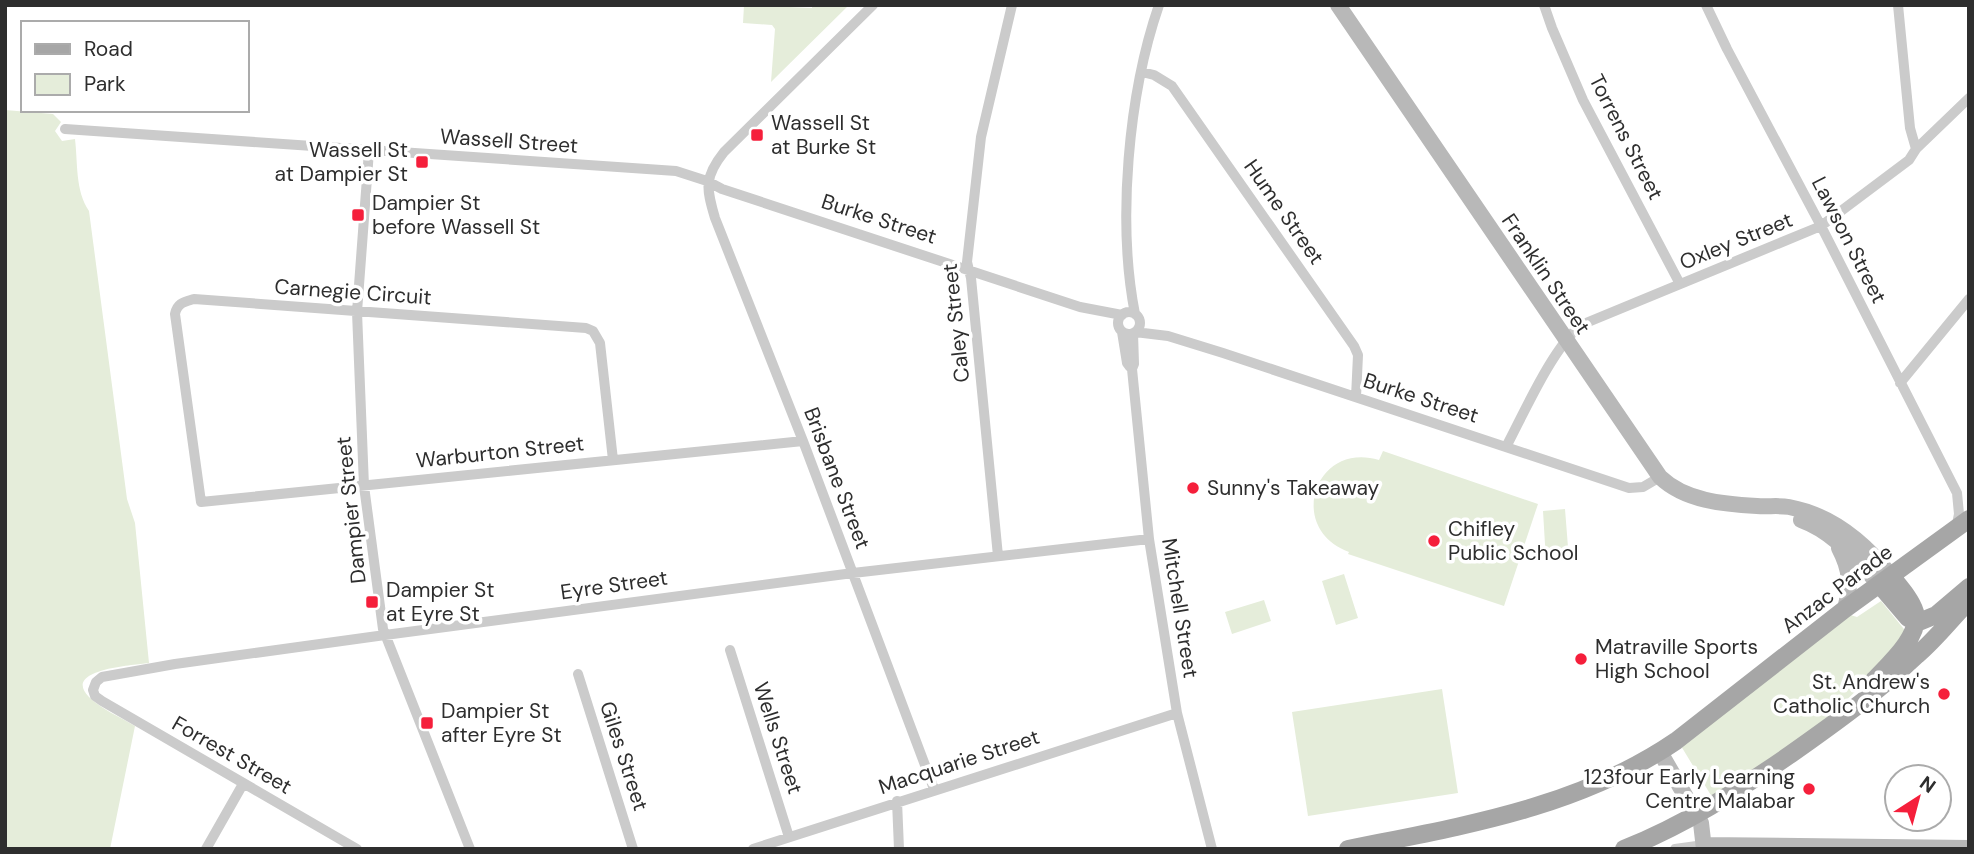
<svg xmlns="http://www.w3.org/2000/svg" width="1974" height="854" viewBox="0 0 1974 854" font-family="'DM Sans',sans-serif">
  <rect width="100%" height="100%" fill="#fff"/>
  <!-- green -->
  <path fill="#e5edda" d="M 744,5 L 812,8 L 812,5 L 849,5 L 771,82 L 775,29 L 772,25 L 743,23 Z
    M 5,110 L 53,114 L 61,122 L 55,131 L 62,141 L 75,139 C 78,164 75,190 89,211 L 127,499 L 135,523 L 149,663 C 135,665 61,669 89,697 C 101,709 120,717 135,726 L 110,849 L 5,849 Z
    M 1383,451 L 1538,504 L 1504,606 L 1348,554 L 1349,552 C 1286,529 1314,441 1379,460 Z
    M 1565,509 L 1569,560 L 1546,561 L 1543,511 Z
    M 1344,574 L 1358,618 L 1336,625 L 1322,581 Z
    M 1264,600 L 1271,621 L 1232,634 L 1225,612 Z
    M 1881,601 L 1908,634 C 1871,680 1821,727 1772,760 C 1753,773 1732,784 1712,797 L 1681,746 L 1847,614 L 1857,617 Z
    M 1442,689 L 1458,793 L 1308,816 L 1292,712 Z"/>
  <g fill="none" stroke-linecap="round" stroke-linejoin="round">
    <!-- street -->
    <path stroke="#cbcbcb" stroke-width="10" d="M 873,5 L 724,152 C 704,177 706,188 715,218 L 803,441 L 934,789
      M 1544,5 L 1552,28 L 1583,100 L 1680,284
      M 1706,5 L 1727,49 L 1821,226 L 1957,493 L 1959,514 L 1956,529
      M 1898,5 L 1910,128 L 1916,149
      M 1142,72 L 1154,75 L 1172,86 L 1354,346 L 1358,355 L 1356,397
      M 65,129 L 676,171 L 707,181 L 722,189 L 1080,307 L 1122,315
      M 369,151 L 357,312 L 364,486 L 383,629 L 470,849
      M1118 323a11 11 0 1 1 22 0a11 11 0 1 1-22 0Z
      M 1135,314 C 1117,222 1128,95 1159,5
      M 1122,332 L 1127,363 L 1130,367
      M 1135,332 L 1168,336 L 1223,353 L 1629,488 L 1643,487 L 1660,477
      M 1133,333 L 1134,364 L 1132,369 L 1149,539 L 1177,713 L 1212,849
      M 1900,383 L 1969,299
      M 1506,447 C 1524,413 1553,347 1581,325 L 1821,226 L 1909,160 L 1916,149 L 1969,98
      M 613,460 L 600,343 L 593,331 L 586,328 L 194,299 C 184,302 177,303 175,314 L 201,502 L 803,441
      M 998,556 L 971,278 L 967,262 L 981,137 L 1012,5
      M 730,650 L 789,837
      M 578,674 L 633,849
      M 897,801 L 899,849
      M 206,849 L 243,784
      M 357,849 L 102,701 L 95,696 L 93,690 L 96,682 L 102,677 L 175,664 L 385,635 L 853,573 L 1149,539
      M 753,849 L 1177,713
      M 1675,849 L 1704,845"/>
    <!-- secondary -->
    <path stroke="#b8b8b8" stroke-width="16" d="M 1338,5 L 1660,477 C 1685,501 1723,504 1757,506 C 1768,507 1778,505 1789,507 C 1832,515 1865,543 1891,576
      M 1801,520 C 1834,532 1855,559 1879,584
      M 1839,548 C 1851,571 1851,585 1845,609
      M 1660,752 L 1701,823 L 1704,849
      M 1704,845 L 1969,848"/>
    <!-- primary -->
    <path stroke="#a6a6a6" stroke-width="18" d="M 1879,584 L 1908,618 L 1919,622 L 1936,615 L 1969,587
      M 1874,680 C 1888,665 1922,635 1915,612 C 1911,599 1899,586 1891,576
      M 1348,849 C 1462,826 1578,808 1676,741 L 1845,609 L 1969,519
      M 1624,849 C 1683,826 1739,790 1791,754 C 1835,723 1878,692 1917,655 C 1936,639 1951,619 1969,601"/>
  </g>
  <!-- markers -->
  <g fill="#f51f3b" stroke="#fff" stroke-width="2.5">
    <rect x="750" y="128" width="14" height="14" rx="3.5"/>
    <rect x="415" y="155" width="14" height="14" rx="3.5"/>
    <rect x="351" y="208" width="14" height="14" rx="3.5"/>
    <circle cx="1193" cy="488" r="7"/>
    <circle cx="1434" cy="541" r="7"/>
    <rect x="365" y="595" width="14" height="14" rx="3.5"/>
    <circle cx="1581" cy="659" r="7"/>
    <circle cx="1944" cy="694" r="7"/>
    <rect x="420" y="716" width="14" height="14" rx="3.5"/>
    <circle cx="1809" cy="789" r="7"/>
  </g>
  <g text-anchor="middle" stroke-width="7" stroke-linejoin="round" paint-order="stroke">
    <!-- poi labels -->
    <g font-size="21" fill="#2e2e2e" stroke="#fff" text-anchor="start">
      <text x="771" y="130">Wassell St<tspan x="771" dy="24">at Burke St</tspan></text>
      <text x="408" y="157" text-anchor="end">Wassell St<tspan x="408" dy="24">at Dampier St</tspan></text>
      <text x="372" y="210">Dampier St<tspan x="372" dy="24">before Wassell St</tspan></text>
      <text x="1207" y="495">Sunny's Takeaway</text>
      <text x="1448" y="536">Chifley<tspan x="1448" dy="24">Public School</tspan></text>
      <text x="386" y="597">Dampier St<tspan x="386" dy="24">at Eyre St</tspan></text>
      <text x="1595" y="654">Matraville Sports<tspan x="1595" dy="24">High School</tspan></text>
      <text x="1930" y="689" text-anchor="end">St. Andrew's<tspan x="1930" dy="24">Catholic Church</tspan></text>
      <text x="441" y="718">Dampier St<tspan x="441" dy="24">after Eyre St</tspan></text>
      <text x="1795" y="784" text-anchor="end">123four Early Learning<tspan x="1795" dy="24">Centre Malabar</tspan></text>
    </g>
    <!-- street labels -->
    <g font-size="21" fill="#2e2e2e" stroke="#fff">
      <text transform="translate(1626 137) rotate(63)" y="7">Torrens Street</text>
      <text transform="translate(509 141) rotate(4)" y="7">Wassell Street</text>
      <text transform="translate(1284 212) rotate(55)" y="7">Hume Street</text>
      <text transform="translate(879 219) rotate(18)" y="7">Burke Street</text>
      <text transform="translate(1849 240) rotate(63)" y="7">Lawson Street</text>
      <text transform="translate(1736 241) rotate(-22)" y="7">Oxley Street</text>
      <text transform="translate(1546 274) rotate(56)" y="7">Franklin Street</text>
      <text transform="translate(353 292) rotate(4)" y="7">Carnegie Circuit</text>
      <text transform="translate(956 323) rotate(-96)" y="7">Caley Street</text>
      <text transform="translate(1421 398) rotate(18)" y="7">Burke Street</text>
      <text transform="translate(500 452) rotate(-6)" y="7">Warburton Street</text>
      <text transform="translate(837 478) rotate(69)" y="7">Brisbane Street</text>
      <text transform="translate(351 510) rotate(-96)" y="7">Dampier Street</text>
      <text transform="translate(614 585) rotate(-8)" y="7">Eyre Street</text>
      <text transform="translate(1837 589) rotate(-37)" y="7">Anzac Parade</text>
      <text transform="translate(1180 608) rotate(81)" y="7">Mitchell Street</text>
      <text transform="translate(778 738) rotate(72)" y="7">Wells Street</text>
      <text transform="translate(232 755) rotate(30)" y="7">Forrest Street</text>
      <text transform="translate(624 756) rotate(72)" y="7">Giles Street</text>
      <text transform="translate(959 762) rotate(-18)" y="7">Macquarie Street</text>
    </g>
  </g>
  <!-- border -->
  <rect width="1974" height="854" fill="none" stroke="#2e2e2e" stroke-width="14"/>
  <!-- legend -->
  <rect x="21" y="21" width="228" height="91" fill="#ffffff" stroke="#ababab" stroke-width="2"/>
  <rect x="35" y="44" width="35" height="10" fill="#a6a6a6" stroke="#ababab" stroke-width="2"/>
  <text x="84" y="56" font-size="21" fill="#2e2e2e">Road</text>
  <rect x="35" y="74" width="35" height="21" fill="#e5edda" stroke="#ababab" stroke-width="2"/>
  <text x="84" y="91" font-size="21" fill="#2e2e2e">Park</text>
  <!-- north arrow -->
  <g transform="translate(1918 798) rotate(36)"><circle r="33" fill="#ffffff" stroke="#ababab" stroke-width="2"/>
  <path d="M0-5L12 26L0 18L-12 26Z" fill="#f51f3b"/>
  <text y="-10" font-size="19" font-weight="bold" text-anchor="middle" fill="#2e2e2e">N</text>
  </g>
</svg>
